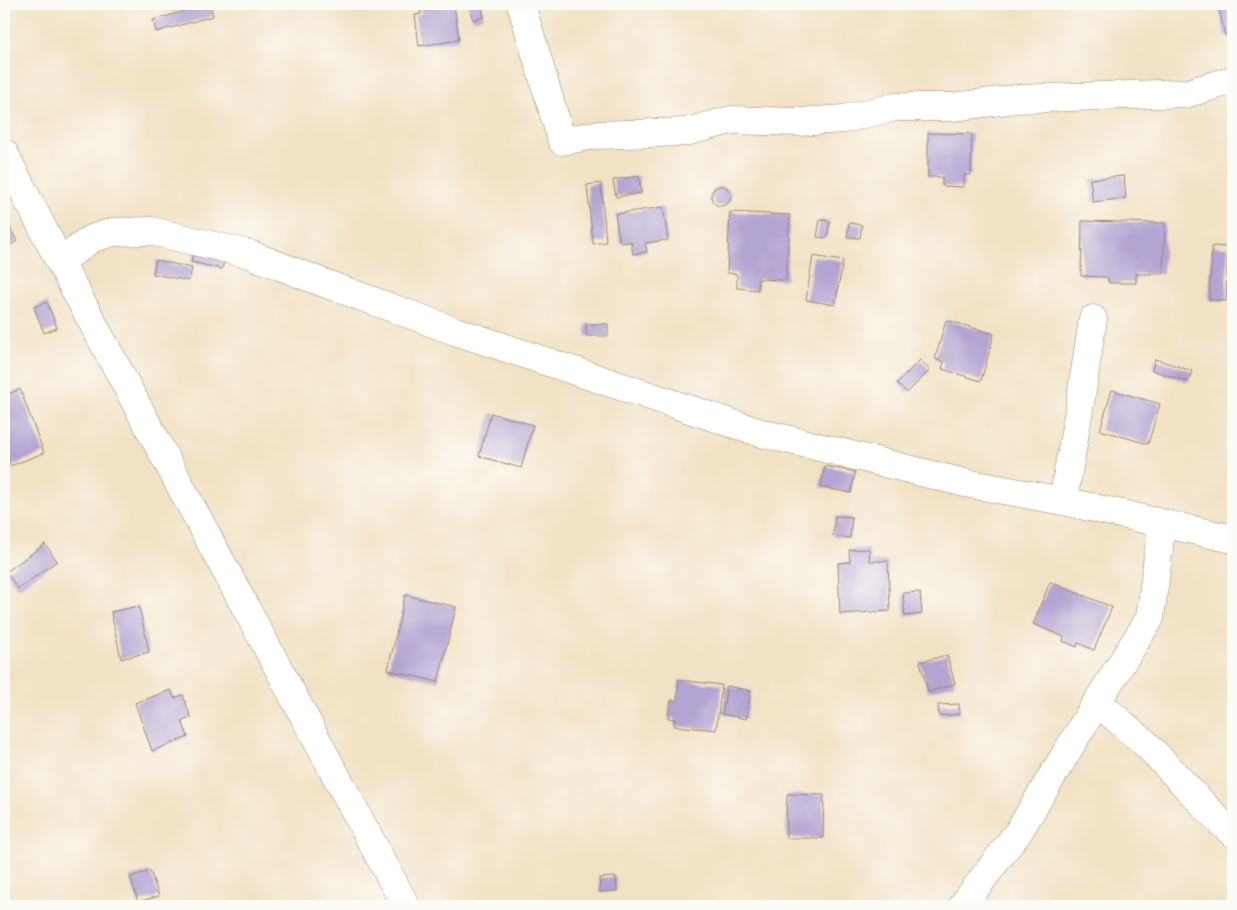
<svg xmlns="http://www.w3.org/2000/svg" width="1237" height="910" viewBox="0 0 1237 910" font-family="'IM FELL Great Primer',serif">
  <rect width="100%" height="100%" fill="#fdfcf7"/>
  <filter id="ink" filterUnits="userSpaceOnUse"><feTurbulence type="fractalNoise" baseFrequency=".02" numOctaves="2"/><feDisplacementMap in="SourceGraphic" scale="10" xChannelSelector="R" yChannelSelector="G"/><feConvolveMatrix kernelMatrix="1 2 1 2 8 2 1 2 1" color-interpolation-filters="sRGB"/></filter>
  <filter id="wash" filterUnits="userSpaceOnUse"><feTurbulence type="fractalNoise" baseFrequency=".0096" numOctaves="4" result="noise"/><feDisplacementMap in="SourceGraphic" scale="20" xChannelSelector="R" yChannelSelector="G"/><feGaussianBlur stdDeviation="1.12" result="paint"/><feColorMatrix in="noise" values="0 0 0 0 0 0 0 0 0 0 0 0 0 0 0 0 0 1.4 0 .05"/><feComposite in="paint" operator="in"/></filter>
  <g filter="url(#wash)">
    <rect width="100%" height="100%" fill="#f2e2c5"/>
    <g id="blocks">
      <!-- building -->
      <path fill="#b3a5d2" d="M 171,4 L 195,4 L 173,11 Z
        M 210,4 L 213,16 L 156,32 L 153,20 Z
        M 420,4 L 454,4 L 459,40 L 419,46 L 415,15 L 421,14 Z
        M 468,4 L 481,4 L 484,17 L 473,20 Z
        M 1218,4 L 1233,4 L 1233,34 L 1225,36 Z
        M 928,133 L 972,134 L 971,175 L 964,175 L 964,187 L 942,186 L 942,177 L 928,177 Z
        M 639,176 L 641,193 L 616,197 L 613,180 Z
        M 1124,176 L 1126,198 L 1093,202 L 1090,179 Z
        M 601,183 L 606,242 L 593,244 L 587,185 Z
        M711 196a10 10 0 1 1 20 0a10 10 0 1 1-20 0Z
        M 663,207 L 668,240 L 645,243 L 647,252 L 633,254 L 631,242 L 620,243 L 615,214 Z
        M 730,212 L 790,215 L 786,280 L 758,279 L 758,290 L 737,288 L 737,274 L 727,273 Z
        M 4,216 L 17,241 L 4,249 Z
        M 820,220 L 830,221 L 827,238 L 817,237 Z
        M 1082,221 L 1165,223 L 1163,274 L 1136,274 L 1136,283 L 1109,283 L 1107,277 L 1081,276 Z
        M 849,223 L 862,225 L 860,238 L 847,237 Z
        M 1212,246 L 1228,247 L 1226,301 L 1209,300 Z
        M 194,250 L 225,257 L 222,269 L 191,262 Z
        M 813,256 L 843,261 L 835,305 L 806,300 Z
        M 156,260 L 192,268 L 189,281 L 153,274 Z
        M 1232,288 L 1233,288 L 1233,303 L 1230,302 Z
        M 47,302 L 57,328 L 44,333 L 34,307 Z
        M 946,320 L 994,334 L 981,381 L 942,369 L 944,362 L 935,359 Z
        M 586,324 L 608,324 L 608,336 L 586,336 Z
        M 1155,359 L 1192,371 L 1188,382 L 1152,370 Z
        M 920,360 L 930,370 L 907,393 L 897,383 Z
        M 20,389 L 44,453 L 10,466 L 4,448 L 4,396 Z
        M 1112,390 L 1160,404 L 1148,444 L 1100,430 Z
        M 491,413 L 533,425 L 521,468 L 479,456 Z
        M 825,466 L 855,472 L 851,493 L 820,487 Z
        M 835,516 L 852,517 L 850,538 L 833,536 Z
        M 45,544 L 57,561 L 18,589 L 6,572 Z
        M 869,549 L 870,561 L 888,561 L 890,611 L 840,614 L 838,563 L 850,562 L 849,550 Z
        M 1050,582 L 1112,607 L 1094,650 L 1078,643 L 1077,647 L 1063,641 L 1064,637 L 1033,624 Z
        M 920,592 L 922,614 L 905,616 L 903,593 Z
        M 405,595 L 456,607 L 438,682 L 388,670 Z
        M 139,606 L 149,652 L 121,659 L 111,612 Z
        M 947,655 L 955,684 L 928,692 L 920,662 Z
        M 679,680 L 722,685 L 716,730 L 674,726 L 675,719 L 668,718 L 671,700 L 677,701 Z
        M 727,686 L 751,691 L 746,719 L 722,714 Z
        M 171,690 L 174,698 L 183,695 L 191,718 L 182,721 L 188,737 L 152,751 L 135,703 Z
        M 959,704 L 960,714 L 939,716 L 938,705 Z
        M 787,794 L 824,795 L 823,838 L 786,838 Z
        M 150,871 L 159,896 L 138,902 L 130,877 Z
        M 616,877 L 617,891 L 600,892 L 599,878 Z
        M 4,892 L 10,906 L 4,906 Z"/>
    </g>
  </g>
  <g filter="url(#ink)">
    <use href="#blocks" fill-opacity="0" stroke="#968672" stroke-width="1"/>
    <g fill="none" stroke-linecap="round" stroke-linejoin="round">
      <defs>
        <path id="minor" d="M 521,4 L 562,141 L 595,135 L 686,132 L 731,120 L 799,122 L 844,119 L 895,107 L 953,107 L 1016,99 L 1188,93 L 1233,80
          M 4,153 L 60,262 L 406,906
          M 60,262 L 91,239 L 113,232 L 151,231 L 249,254 L 321,282 L 455,331 L 758,432 L 965,483 L 1063,501 L 1233,539
          M 1063,501 L 1080,404 L 1093,319
          M 1097,702 L 1146,744 L 1219,821 L 1233,833
          M 962,906 L 1019,831 L 1097,702 L 1150,618 L 1162,524"/>
      </defs>
      <!-- minor casing -->
      <use href="#minor" stroke="#968672" stroke-width="29"/>
      <!-- minor -->
      <use href="#minor" stroke="#fff" stroke-width="28"/>
    </g>
  </g>
  <!-- margin -->
  <rect width="1237" height="910" fill="none" stroke="#fdfcf7" stroke-width="20"/>
</svg>
